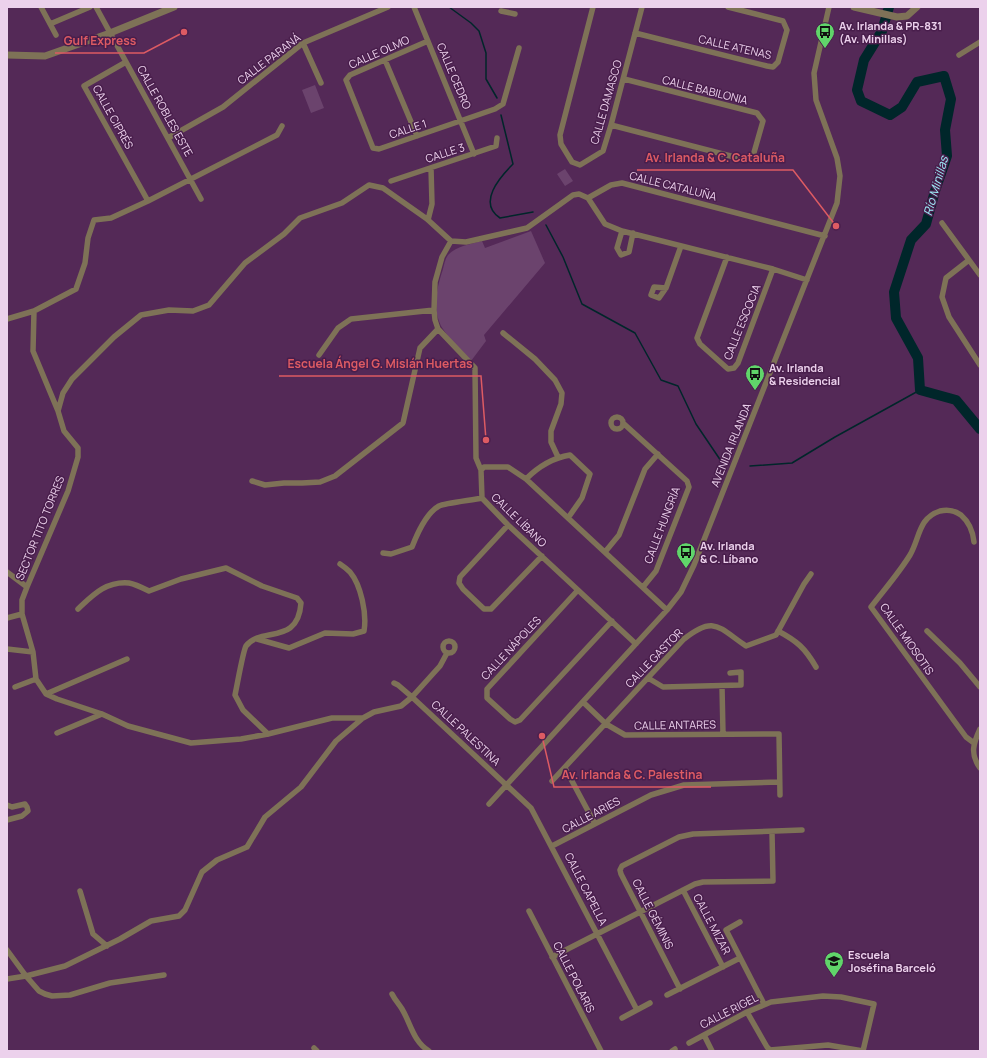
<svg xmlns="http://www.w3.org/2000/svg" width="987" height="1058" viewBox="0 0 987 1058" font-family="Manrope,sans-serif">
  <rect width="100%" height="100%" fill="#542957"/>
  <!-- green -->
  <path fill="#6b436d" d="M 315,85 L 324,108 L 311,113 L 302,90 Z
    M 565,169 L 573,181 L 565,186 L 557,174 Z
    M 531,231 L 545,263 L 484,335 L 486,341 L 471,361 C 461,350 449,339 441,326 C 432,308 437,287 443,269 C 444,265 445,259 448,255 C 456,246 471,244 482,241 L 485,248 Z"/>
  <g fill="none" stroke-linecap="round" stroke-linejoin="round">
    <!-- stream -->
    <path stroke="#00262a" stroke-width="1.5" d="M 449,7 L 471,23 L 479,31 L 486,53 L 486,79 L 497,98
      M 501,115 L 513,164 C 500,177 477,203 500,218 L 533,212
      M 546,225 L 563,257 L 582,304 L 635,333 L 661,380 L 678,386 L 696,424 L 721,461
      M 750,466 L 792,463 L 835,437 L 920,390"/>
    <!-- river -->
    <path stroke="#00262a" stroke-width="10" d="M 889,7 L 882,31 L 864,60 L 857,90 L 861,101 L 890,115 L 902,107 L 917,82 L 944,76 L 951,99 L 945,130 L 947,156 L 935,191 L 926,224 L 911,240 L 894,292 L 896,318 L 918,358 L 920,390 L 956,400 L 980,429"/>
    <!-- minor -->
    <path stroke="#7e7257" stroke-width="5.5" d="M 41,7 L 56,35
      M 96,7 L 201,199
      M 414,7 L 474,154
      M 593,7 L 560,135 L 561,144 L 572,162 L 580,165 L 603,151 L 611,125 L 642,7
      M 501,11 L 515,14
      M 50,24 L 90,7
      M 635,33 L 767,66 L 773,67 L 778,62 L 787,30 L 783,21 L 728,7
      M 428,41 L 350,75 L 346,80 L 373,148 L 379,149 L 495,109 L 503,104 L 519,48
      M 303,43 L 321,83
      M 959,55 L 980,42
      M 385,60 L 417,136
      M 126,62 L 84,86 L 148,201
      M 611,125 L 746,160 L 753,156 L 763,121 L 757,113 L 624,79
      M 168,138 L 223,107 L 303,43 L 388,7
      M 391,181 L 496,146 L 497,138
      M 588,198 L 611,185 L 622,183 L 825,236
      M 588,198 L 605,224 L 622,231 L 773,269 L 807,280
      M 428,220 L 432,204 L 431,168
      M 942,223 L 980,275
      M 622,231 L 617,248 L 621,255 L 629,252 L 633,233
      M 451,241 L 442,257 L 435,282 L 434,310 L 435,320 L 438,329 L 475,368 L 476,458 L 481,470
      M 451,241 L 466,242 L 527,228 L 573,195 L 579,194 L 588,198
      M 727,257 L 697,338 L 700,344 L 728,369 L 734,368 L 738,363 L 773,269
      M 969,260 L 946,278 L 942,297 L 949,317 L 980,365
      M 666,288 L 654,287 L 651,295 L 659,298 L 666,288 L 681,246
      M 34,311 L 33,351 L 58,411 L 64,431 L 78,448 L 78,457 L 68,491 L 27,587 L 22,600 L 22,614 L 33,652 L 36,679 L 46,694 L 57,699 L 102,714 L 128,726 L 191,743 L 241,739 L 268,734 L 332,718 L 363,718
      M 7,319 L 34,311 L 76,289 L 85,263 L 88,238 L 94,220 L 111,218 L 148,201 L 277,135 L 282,126
      M 503,333 L 535,359 L 555,380 L 562,393 L 561,404 L 551,431 L 551,442 L 558,457
      M 319,355 L 338,328 L 351,319 L 434,310
      M 58,411 L 63,393 L 72,379 L 114,337 L 141,315 L 169,310 L 193,311 L 209,305 L 245,263 L 284,234 L 300,218 L 342,203 L 369,185 L 383,188 L 427,219 L 451,241
      M611 423a6 6 0 1 1 12 0a6 6 0 1 1-12 0Z
      M 623,423 L 687,481 L 689,487 L 656,571 L 643,587
      M 526,479 C 539,466 552,458 570,455 L 590,474 L 582,498 L 568,518
      M 252,481 L 265,485 L 284,483 L 302,483 L 320,482 L 335,476 L 403,423 L 420,348 L 438,329
      M 508,525 L 460,577 L 459,583 L 463,589 L 484,609 L 491,609 L 542,556
      M 974,542 C 973,532 969,522 961,515 C 954,510 948,509 940,511 C 918,518 920,538 910,555 C 899,573 884,590 871,607 L 966,737 L 974,743
      M 605,552 L 619,535 L 645,469 L 658,454
      M 383,553 L 391,554 L 412,547 C 417,534 426,513 439,506 C 445,503 473,500 482,498
      M 7,572 L 27,587
      M 578,590 L 487,689 L 487,698 L 510,719 L 515,722 L 520,720 L 612,621
      M 78,609 C 93,595 106,581 129,583 C 135,584 143,588 149,591 L 181,579 L 226,568 L 262,586 L 297,598 L 301,603 C 298,646 261,626 246,646 C 243,651 237,686 235,695 L 243,710 L 268,734
      M 7,618 L 22,614
      M 778,631 C 797,641 805,648 816,667
      M 927,631 L 960,663 L 980,687
      M 257,639 L 289,648 L 325,633 L 353,634 L 364,631 C 367,614 361,585 350,572 C 347,569 343,566 340,564
      M443 647a6 6 0 1 1 12 0a6 6 0 1 1-12 0Z
      M 636,644 L 508,525 L 482,498 L 481,470 L 484,467 L 508,467 L 526,479 L 667,610
      M 7,649 L 33,652
      M 648,678 L 663,687 L 741,685 L 741,672 L 730,673
      M 394,683 L 398,685 L 412,697 L 531,808 L 637,1010
      M 722,686 L 723,734
      M 15,687 L 36,679
      M 46,694 L 127,659
      M 583,702 L 606,724 L 625,735 L 779,734 L 780,795
      M 980,729 C 973,744 970,754 980,768
      M 57,733 L 102,714
      M 565,768 L 595,824
      M 552,781 L 684,639 C 714,615 718,627 746,646 L 776,635 L 804,584 L 811,574
      M 489,804 L 667,610 L 681,592 L 694,565 L 837,203 L 840,176 L 837,158 L 816,100 L 814,73 L 829,7
      M 7,805 L 12,807 L 25,804 L 27,807 L 28,811 L 22,816 L 7,820
      M 552,846 L 651,795 L 684,785 L 779,782
      M 683,890 L 723,967
      M 80,891 L 93,934 L 107,946
      M 529,911 L 601,1051
      M 740,922 L 726,930 L 764,1004
      M 7,950 L 26,976 L 39,991 L 45,994 L 52,996 L 70,995 L 110,983 L 164,975
      M 552,957 L 695,884 L 703,882 L 773,881 L 772,832
      M 7,979 L 26,976 L 65,966 L 120,939 L 151,921 L 179,916 L 185,910 L 202,872 L 217,860 L 247,847 L 265,817 L 301,787 L 336,741 L 363,718 L 374,712 L 401,706 L 412,697 L 440,666 L 447,653
      M 680,989 L 621,874 L 620,870 L 622,866 L 679,837 L 693,834 L 802,830
      M 392,994 C 395,1000 399,1004 402,1009 C 411,1024 413,1041 429,1051
      M 667,995 L 740,958
      M 747,1012 L 767,1047 L 770,1050 L 828,1045 L 863,1051
      M 622,1018 L 650,1003
      M 704,1035 L 712,1051
      M 689,1043 L 747,1012 L 771,1002 L 823,996 L 841,997 L 874,1004 L 863,1051
      M 314,1048 L 317,1051
      M 672,1051 L 675,1049"/>
    <!-- tertiary -->
    <path stroke="#7e7257" stroke-width="7" d="M 854,7 L 897,17 L 907,16 L 917,7
      M 7,55 L 45,56 L 110,33 L 174,7"/>
  </g>
  <!-- icons -->
  <defs>
    <symbol id="bus-pin" viewBox="-11 -11 22 30"><path d="M0 17L-7.5 6A9.5 9.5 0 1 1 7.5 6Z" fill="#60d56a" stroke="#491e4c"/><path d="M-5-6H5V4H4V6H2V4H-2V6H-4V4H-5ZM-3.5-4V0h7V-4ZM-3.5 1.2v1.5H-2V1.2ZM2 1.2v1.5H3.5V1.2Z" fill="#111"/></symbol>
    <symbol id="school-pin" viewBox="-11 -11 22 30"><path d="M0 17L-7.5 6A9.5 9.5 0 1 1 7.5 6Z" fill="#60d56a" stroke="#491e4c"/><path d="M0-5L7-2L0 1L-7-2ZM-4 1L0 2.5L4 1V4Q0 6-4 4Z" fill="#111"/></symbol>
  </defs>
  <g fill-rule="evenodd">
    <use href="#bus-pin" x="814" y="21" width="22" height="30"/>
    <use href="#bus-pin" x="744" y="363" width="22" height="30"/>
    <use href="#bus-pin" x="675" y="541" width="22" height="30"/>
    <use href="#school-pin" x="823" y="950" width="22" height="30"/>
  </g>
  <g text-anchor="middle" stroke-width="3" stroke-linejoin="round" paint-order="stroke">
    <!-- poi labels -->
    <g font-size="11" font-weight="bold" fill="#ecd1ec" stroke="#491e4c" text-anchor="start">
      <text x="839" y="30">Av. Irlanda &amp; PR-831<tspan x="839" dy="13">(Av. Minillas)</tspan></text>
      <text x="769" y="372">Av. Irlanda<tspan x="769" dy="13">&amp; Residencial</tspan></text>
      <text x="700" y="550">Av. Irlanda<tspan x="700" dy="13">&amp; C. Líbano</tspan></text>
      <text x="848" y="959">Escuela<tspan x="848" dy="13">Joséfina Barceló</tspan></text>
    </g>
    <!-- street labels -->
    <g font-size="11" fill="#ecd1ec" stroke="#491e4c">
      <text transform="translate(735 47) rotate(13)" y="4">CALLE ATENAS</text>
      <text transform="translate(379 52) rotate(-24)" y="4">CALLE OLMO</text>
      <text transform="translate(269 59) rotate(-37)" y="4">CALLE PARANÁ</text>
      <text transform="translate(454 76) rotate(67)" y="4">CALLE CEDRO</text>
      <text transform="translate(705 90) rotate(14)" y="4">CALLE BABILONIA</text>
      <text transform="translate(606 102) rotate(-74)" y="4">CALLE DAMASCO</text>
      <text transform="translate(165 111) rotate(61)" y="4">CALLE ROBLES ESTE</text>
      <text transform="translate(113 117) rotate(61)" y="4">CALLE CIPRÉS</text>
      <text transform="translate(408 129) rotate(-18)" y="4">CALLE 1</text>
      <text transform="translate(445 153) rotate(-18)" y="4">CALLE 3</text>
      <text transform="translate(673 186) rotate(14)" y="4">CALLE CATALUÑA</text>
      <text transform="translate(742 322) rotate(-68)" y="4">CALLE ESCOCIA</text>
      <text transform="translate(731 445) rotate(-68)" y="4">AVENIDA IRLANDA</text>
      <text transform="translate(519 520) rotate(44)" y="4">CALLE LÍBANO</text>
      <text transform="translate(662 525) rotate(-69)" y="4">CALLE HUNGRÍA</text>
      <text transform="translate(40 528) rotate(-68)" y="4">SECTOR TITO TORRES</text>
      <text transform="translate(907 639) rotate(55)" y="4">CALLE MIOSOTIS</text>
      <text transform="translate(511 648) rotate(-47)" y="4">CALLE NÁPOLES</text>
      <text transform="translate(654 658) rotate(-46)" y="4">CALLE GASTOR</text>
      <text transform="translate(675 725) rotate(-1)" y="4">CALLE ANTARES</text>
      <text transform="translate(466 733) rotate(43)" y="4">CALLE PALESTINA</text>
      <text transform="translate(591 815) rotate(-28)" y="4">CALLE ARIES</text>
      <text transform="translate(586 889) rotate(63)" y="4">CALLE CAPELLA</text>
      <text transform="translate(653 914) rotate(63)" y="4">CALLE GÉMINIS</text>
      <text transform="translate(712 924) rotate(62)" y="4">CALLE MIZAR</text>
      <text transform="translate(574 977) rotate(63)" y="4">CALLE POLARIS</text>
      <text transform="translate(729 1011) rotate(-27)" y="4">CALLE RIGEL</text>
    </g>
    <!-- water labels -->
    <g font-size="12" font-style="italic" fill="#9ff3fd" stroke="#491e4c">
      <text transform="translate(936 186) rotate(-74)" y="4">Río Minillas</text>
    </g>
  </g>
  <!-- callouts -->
  <path fill="none" stroke="#dd5b63" stroke-width="1.5" d="M184 32L144 53H55M836 226L793 170H637M486 440L481 376H279M542 736L554 787H711"/>
  <g fill="#dd5b63" stroke="#491e4c" stroke-width="1.5">
    <circle cx="184" cy="32" r="4"/>
    <circle cx="836" cy="226" r="4"/>
    <circle cx="486" cy="440" r="4"/>
    <circle cx="542" cy="736" r="4"/>
  </g>
  <g font-size="12" text-anchor="middle" font-weight="bold" fill="#dd5b63" stroke="#491e4c" stroke-width="3" stroke-linejoin="round" paint-order="stroke">
    <text x="100" y="45">Gulf Express</text>
    <text x="715" y="162">Av. Irlanda &amp; C. Cataluña</text>
    <text x="380" y="368">Escuela Ángel G. Mislán Huertas</text>
    <text x="632" y="779">Av. Irlanda &amp; C. Palestina</text>
  </g>
  <!-- border -->
  <rect width="987" height="1058" fill="none" stroke="#ecd1ec" stroke-width="16"/>
</svg>
